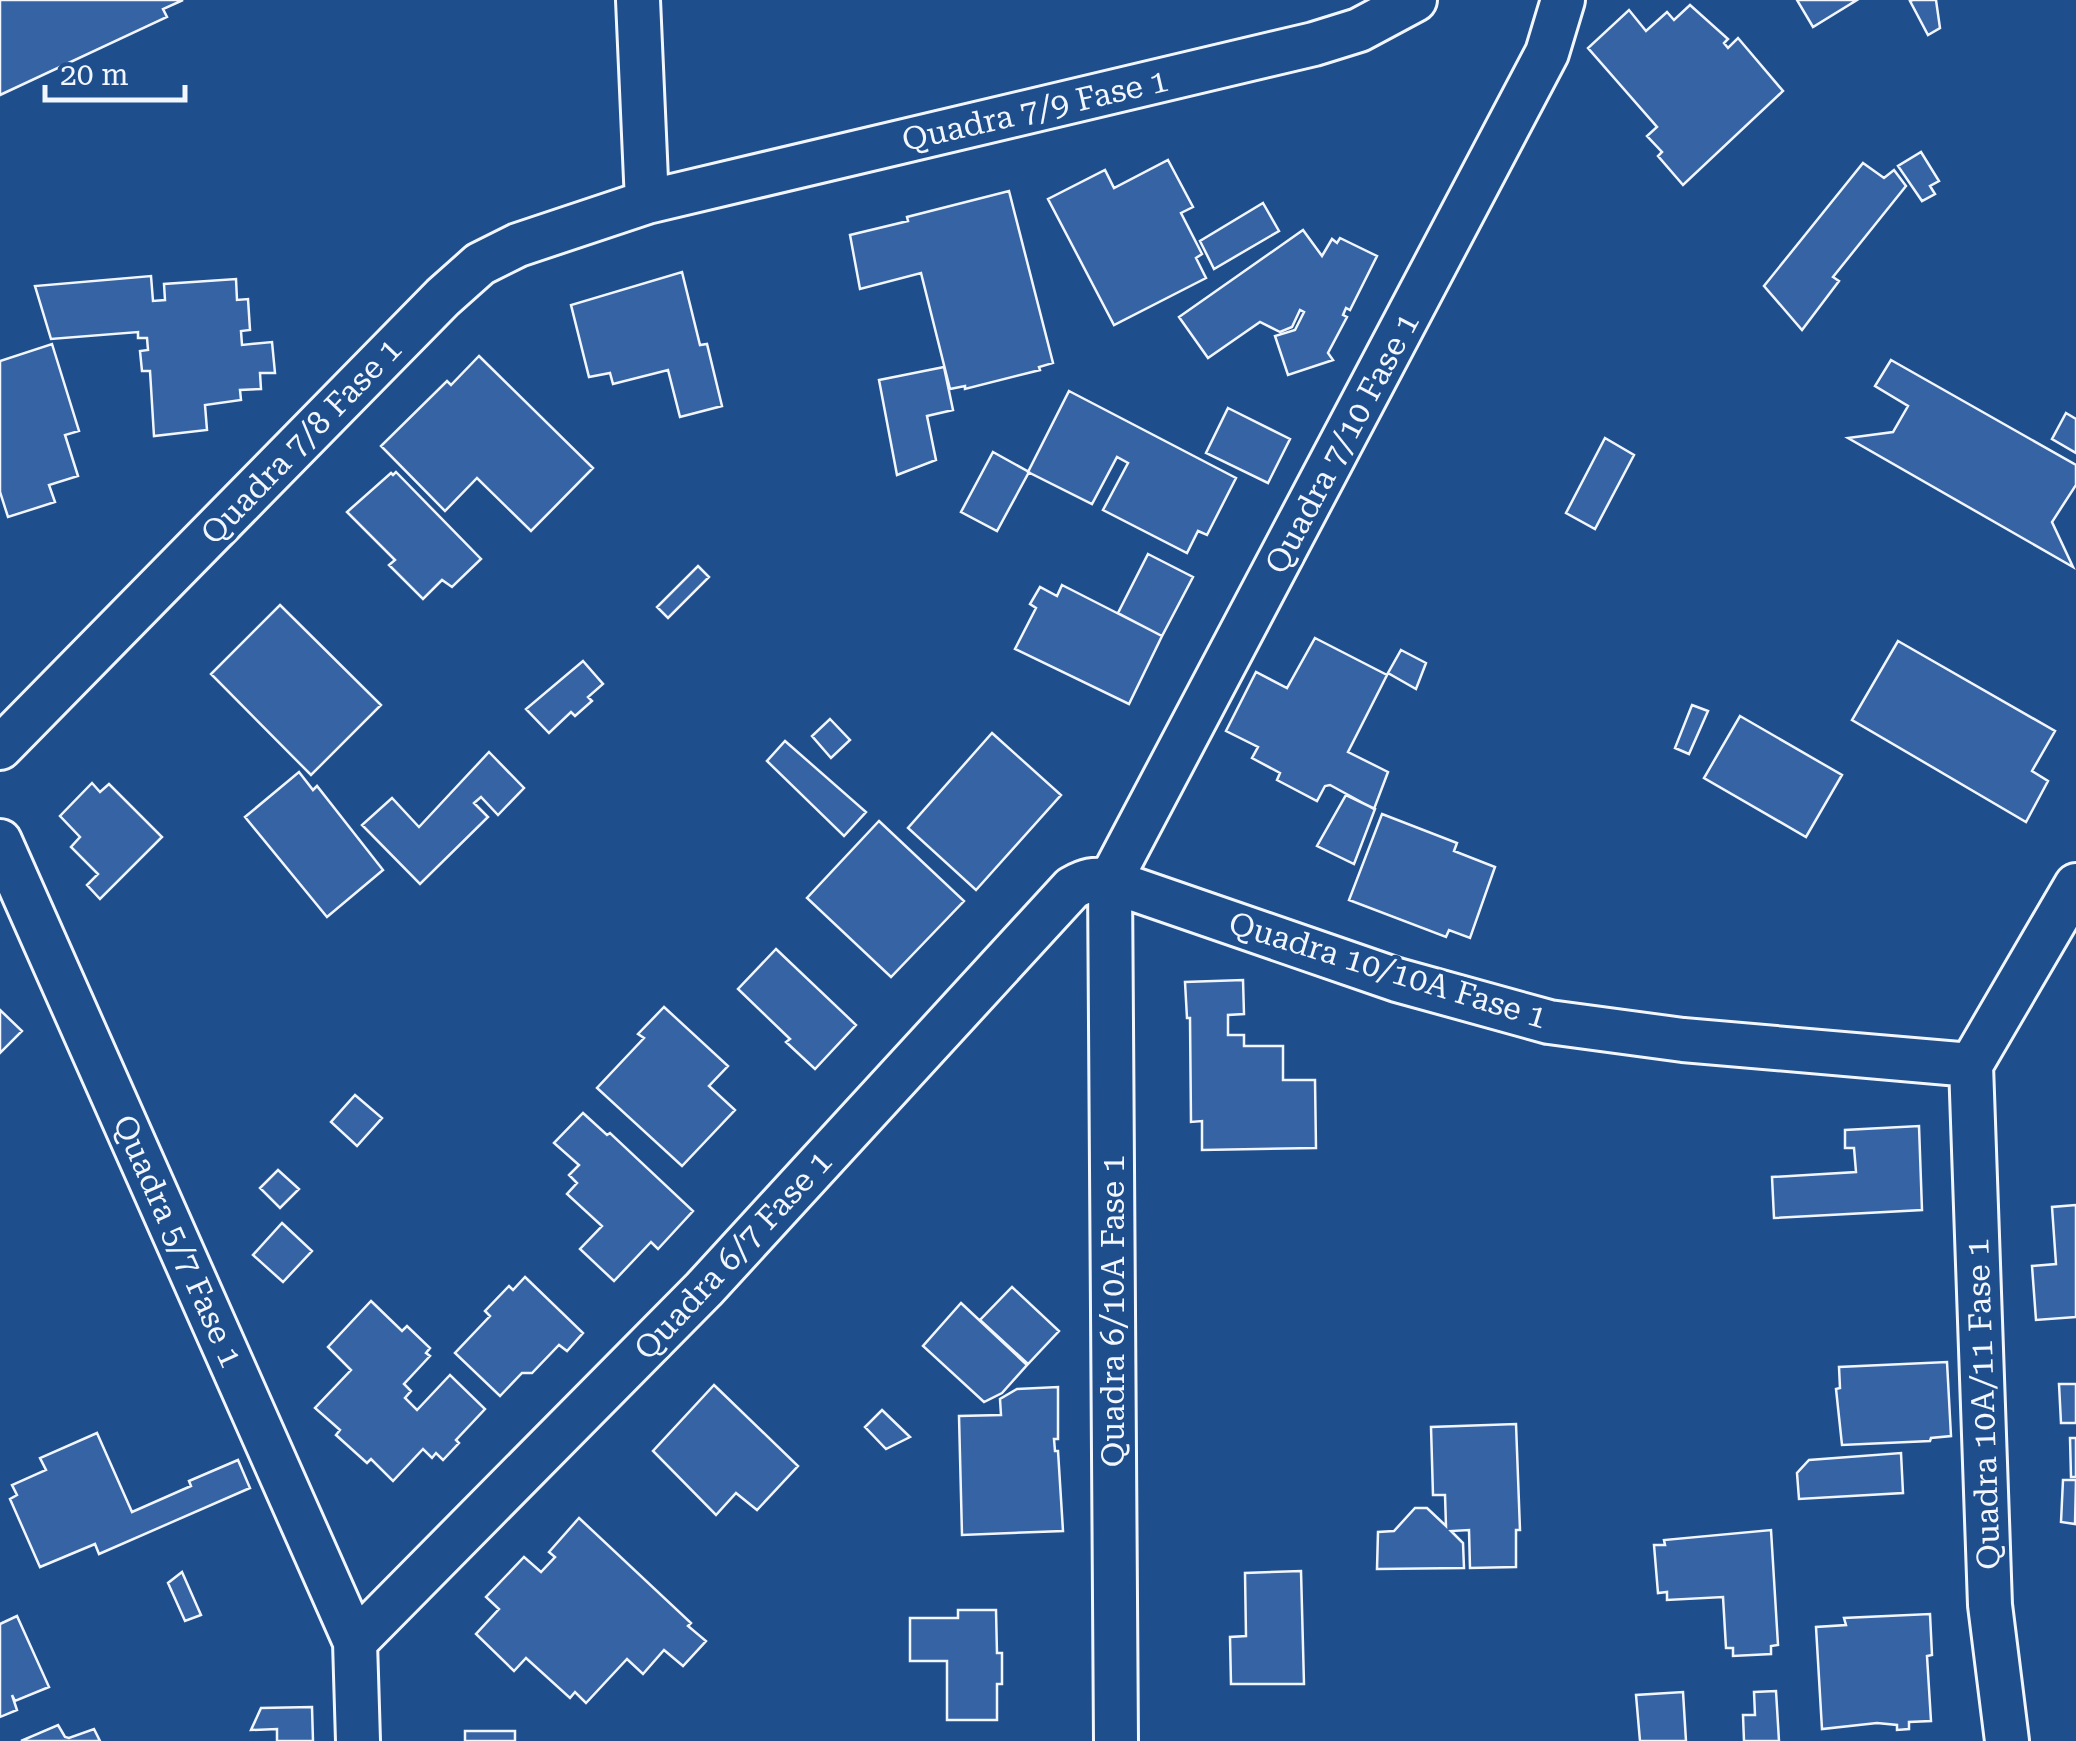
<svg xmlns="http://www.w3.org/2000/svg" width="2076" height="1741" viewBox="0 0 2076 1741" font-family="'Roboto Serif',serif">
  <rect width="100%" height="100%" fill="#1f4e8c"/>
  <!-- building -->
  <path fill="#3563a3" stroke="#f2f6ff" stroke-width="2.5" d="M 0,0 L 183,0 L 163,9 L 167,17 L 0,95 Z
    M 1797,0 L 1857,0 L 1813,27 Z
    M 1913,0 L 1936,0 L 1940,28 L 1928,35 L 1910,1 Z
    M 1690,5 L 1728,39 L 1724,43 L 1728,48 L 1738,38 L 1783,91 L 1683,185 L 1658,156 L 1662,152 L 1647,136 L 1657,127 L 1588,48 L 1629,10 L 1646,31 L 1667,12 L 1674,20 Z
    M 1921,152 L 1939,181 L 1930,186 L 1935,194 L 1922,201 L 1898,166 Z
    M 1168,160 L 1193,207 L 1181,213 L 1202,254 L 1196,258 L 1206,278 L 1114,325 L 1048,199 L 1105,170 L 1114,188 Z
    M 1863,163 L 1884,178 L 1894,170 L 1906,186 L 1833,277 L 1839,281 L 1802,330 L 1764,286 Z
    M 1009,191 L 1053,363 L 1039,367 L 1040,370 L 965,389 L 965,386 L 950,389 L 921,273 L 860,289 L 850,235 L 908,221 L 907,217 Z
    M 1263,203 L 1279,231 L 1214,269 L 1200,241 Z
    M 1303,230 L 1322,256 L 1332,239 L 1337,243 L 1340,238 L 1377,256 L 1350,310 L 1346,308 L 1343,315 L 1347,317 L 1328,353 L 1333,360 L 1288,375 L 1275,336 L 1295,330 L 1304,312 L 1300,310 L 1292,327 L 1280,332 L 1260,322 L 1208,358 L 1179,317 Z
    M 682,272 L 700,345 L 707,344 L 722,406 L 680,417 L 668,370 L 613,384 L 610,373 L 589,377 L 571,305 Z
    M 151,276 L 153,301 L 165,300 L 164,284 L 236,279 L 237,300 L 248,299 L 250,330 L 241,331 L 242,345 L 272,342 L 275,373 L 260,373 L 261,389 L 240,390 L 241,400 L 205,405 L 207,430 L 154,436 L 150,371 L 142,371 L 140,351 L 148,350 L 147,338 L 138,338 L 138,332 L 51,339 L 35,286 Z
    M 52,344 L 79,431 L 65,435 L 78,476 L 49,485 L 55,502 L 8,517 L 0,492 L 0,361 Z
    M 479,356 L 593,468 L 531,531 L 477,478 L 445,511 L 381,446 L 447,381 L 451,385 Z
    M 1891,360 L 2076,465 L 2076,485 L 2052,522 L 2073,567 L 1848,438 L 1893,432 L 1908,406 L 1875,386 Z
    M 944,367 L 953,410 L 927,416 L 936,460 L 897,475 L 879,380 Z
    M 1069,391 L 1236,478 L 1207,535 L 1198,531 L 1187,553 L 1103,510 L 1128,463 L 1117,457 L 1092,504 L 1028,472 Z
    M 1228,408 L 1290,439 L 1268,483 L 1206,453 Z
    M 2066,413 L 2076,419 L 2076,453 L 2052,439 Z
    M 1605,438 L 1634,455 L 1595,529 L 1566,513 Z
    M 993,452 L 1029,472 L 997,531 L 961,512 Z
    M 396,472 L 481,559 L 452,587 L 442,580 L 423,599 L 389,565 L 395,560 L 347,512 L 391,473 L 393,475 Z
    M 1148,554 L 1193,577 L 1162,636 L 1118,613 Z
    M 698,566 L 709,577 L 668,618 L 657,607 Z
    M 1062,585 L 1162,636 L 1129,704 L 1015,649 L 1036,608 L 1030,604 L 1040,587 L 1057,596 Z
    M 280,605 L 381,705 L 311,775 L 211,674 Z
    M 1315,638 L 1387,675 L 1348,752 L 1388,772 L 1374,809 L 1330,785 L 1325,786 L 1317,801 L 1277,780 L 1280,773 L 1252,758 L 1258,747 L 1226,731 L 1256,672 L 1287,688 Z
    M 1898,641 L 2055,731 L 2032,771 L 2048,781 L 2026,822 L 1852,720 Z
    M 1401,650 L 1426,663 L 1416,689 L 1388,673 Z
    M 583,661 L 603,684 L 588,697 L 592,701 L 575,716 L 571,712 L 549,733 L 526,709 Z
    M 1692,705 L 1708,711 L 1689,754 L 1675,748 Z
    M 1740,716 L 1842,775 L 1806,837 L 1704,778 Z
    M 830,719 L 850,740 L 831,758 L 812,736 Z
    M 992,733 L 1061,795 L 976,890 L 908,828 Z
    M 785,741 L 866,812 L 844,836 L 767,761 Z
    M 489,752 L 524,788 L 498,815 L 481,797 L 474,803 L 488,817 L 420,884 L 362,825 L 392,798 L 419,827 Z
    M 299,772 L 313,790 L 317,786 L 383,870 L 327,917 L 245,817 Z
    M 92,783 L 100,792 L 109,784 L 162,837 L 100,899 L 87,885 L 98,874 L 71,847 L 80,837 L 60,816 Z
    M 1346,795 L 1375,809 L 1354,864 L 1317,846 Z
    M 1382,814 L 1457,843 L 1454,851 L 1495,867 L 1470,938 L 1449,930 L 1446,937 L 1349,900 Z
    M 879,821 L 964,901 L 891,977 L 807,898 Z
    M 776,949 L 856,1025 L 815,1069 L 786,1042 L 790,1039 L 738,989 Z
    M 1243,980 L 1244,1014 L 1228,1015 L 1228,1035 L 1244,1035 L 1244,1046 L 1283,1046 L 1283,1080 L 1315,1080 L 1316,1148 L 1202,1150 L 1202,1121 L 1191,1122 L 1190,1018 L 1187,1018 L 1185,982 Z
    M 664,1007 L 728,1066 L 709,1086 L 735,1110 L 682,1166 L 597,1088 L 644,1038 L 638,1034 Z
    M 0,1010 L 22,1031 L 0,1053 Z
    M 355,1095 L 382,1118 L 357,1146 L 331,1122 Z
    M 583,1113 L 607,1135 L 610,1133 L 693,1211 L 658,1249 L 651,1242 L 614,1281 L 580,1249 L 602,1226 L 567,1194 L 577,1183 L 569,1175 L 579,1165 L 554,1143 Z
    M 1919,1126 L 1922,1210 L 1774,1218 L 1772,1177 L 1856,1172 L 1854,1148 L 1845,1148 L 1845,1130 Z
    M 278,1170 L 299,1189 L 280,1208 L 260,1188 Z
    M 2076,1205 L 2076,1317 L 2036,1320 L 2032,1266 L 2056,1264 L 2052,1207 Z
    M 282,1223 L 312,1251 L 283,1282 L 253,1255 Z
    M 525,1277 L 583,1333 L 567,1351 L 559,1345 L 532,1373 L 522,1373 L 500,1396 L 455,1353 L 490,1316 L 485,1311 L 509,1286 L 513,1290 Z
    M 1012,1287 L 1059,1331 L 1028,1364 L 980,1320 Z
    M 371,1301 L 402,1331 L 407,1326 L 430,1348 L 426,1353 L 430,1356 L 404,1384 L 411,1391 L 405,1398 L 417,1410 L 450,1375 L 485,1409 L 456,1440 L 459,1443 L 443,1460 L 436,1453 L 432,1458 L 423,1449 L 393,1481 L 371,1459 L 367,1463 L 336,1435 L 340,1430 L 315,1408 L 351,1370 L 328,1347 Z
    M 961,1303 L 1027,1365 L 1002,1393 L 984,1402 L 923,1346 Z
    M 1947,1362 L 1951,1436 L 1931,1438 L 1930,1441 L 1842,1445 L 1836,1389 L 1840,1388 L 1839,1367 Z
    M 2059,1384 L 2076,1384 L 2076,1423 L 2061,1423 Z
    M 714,1385 L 798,1466 L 757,1510 L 736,1493 L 716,1515 L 653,1451 Z
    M 1058,1387 L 1058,1439 L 1054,1439 L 1055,1451 L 1058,1451 L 1063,1531 L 962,1535 L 959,1416 L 1001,1415 L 1000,1399 L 1017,1389 Z
    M 882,1410 L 910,1437 L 886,1449 L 865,1427 Z
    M 1516,1424 L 1520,1530 L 1516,1530 L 1516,1567 L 1470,1568 L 1469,1530 L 1451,1531 L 1463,1543 L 1464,1568 L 1377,1569 L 1378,1532 L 1394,1531 L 1415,1508 L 1427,1508 L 1446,1526 L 1445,1495 L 1433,1495 L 1431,1427 Z
    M 97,1433 L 132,1512 L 191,1486 L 189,1481 L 238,1460 L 250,1488 L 99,1554 L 95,1544 L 40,1567 L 10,1499 L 17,1495 L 12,1485 L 46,1470 L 40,1458 Z
    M 2070,1438 L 2076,1438 L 2076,1477 L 2071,1477 Z
    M 1901,1453 L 1903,1493 L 1799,1499 L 1797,1473 L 1809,1460 Z
    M 2063,1480 L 2076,1480 L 2075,1524 L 2061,1522 Z
    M 579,1518 L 691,1623 L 688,1626 L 706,1641 L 683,1666 L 664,1650 L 643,1674 L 627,1659 L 586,1703 L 575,1692 L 570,1698 L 526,1658 L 514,1671 L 476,1634 L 499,1609 L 486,1597 L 524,1557 L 541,1572 L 555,1557 L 549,1552 Z
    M 1771,1530 L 1778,1645 L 1771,1646 L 1771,1654 L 1733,1656 L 1733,1648 L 1726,1648 L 1723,1597 L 1667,1600 L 1667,1592 L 1658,1593 L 1654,1545 L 1665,1545 L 1664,1540 Z
    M 1301,1571 L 1304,1684 L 1231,1684 L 1230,1637 L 1246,1636 L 1245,1573 Z
    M 182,1572 L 201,1615 L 185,1621 L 168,1583 Z
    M 958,1610 L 996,1610 L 997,1653 L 1002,1653 L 1002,1684 L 997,1684 L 997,1720 L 947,1720 L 947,1661 L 910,1661 L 910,1618 L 958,1618 Z
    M 1930,1614 L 1932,1655 L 1927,1656 L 1931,1721 L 1909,1722 L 1909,1729 L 1897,1730 L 1897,1725 L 1877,1723 L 1822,1729 L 1816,1627 L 1846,1625 L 1844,1618 Z
    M 17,1616 L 49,1687 L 15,1701 L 12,1695 L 17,1710 L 0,1717 L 0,1624 Z
    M 1776,1691 L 1779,1741 L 1744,1741 L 1743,1715 L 1755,1715 L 1754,1692 Z
    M 1683,1692 L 1686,1741 L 1640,1741 L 1636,1695 Z
    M 312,1707 L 313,1741 L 277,1741 L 277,1729 L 251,1730 L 261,1708 Z
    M 58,1725 L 65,1737 L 69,1738 L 94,1729 L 100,1741 L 21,1741 Z
    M 465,1731 L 515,1731 L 515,1741 L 465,1741 Z"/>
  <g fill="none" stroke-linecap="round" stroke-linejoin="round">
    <defs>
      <path id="minor" d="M 638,0 L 647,202
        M 0,748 L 443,297 L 480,264 L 518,245 L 647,202 L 1314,44 L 1359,30 L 1415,0
        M 0,841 L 355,1642 L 358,1741
        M 1971,1065 L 1990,1605 L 2007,1741
        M 1971,1065 L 2076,885
        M 355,1642 L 704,1289 L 1072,888 C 1086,880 1094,878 1110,881 L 1397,980 L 1549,1022 L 1683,1040 L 1971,1065
        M 1116,1741 L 1110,881 L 1547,53 L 1563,0"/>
    </defs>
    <!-- minor casing -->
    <use href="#minor" stroke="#f2f6ff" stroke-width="48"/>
    <!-- minor -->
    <use href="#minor" stroke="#1f4e8c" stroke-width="42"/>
  </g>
  <g text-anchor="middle" stroke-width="8" stroke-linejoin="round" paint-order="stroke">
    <!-- street labels -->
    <g font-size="32" fill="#f2f6ff" stroke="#1f4e8c">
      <text transform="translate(1035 110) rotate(-13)" y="11">Quadra 7/9 Fase 1</text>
      <text transform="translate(301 441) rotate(-46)" y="11">Quadra 7/8 Fase 1</text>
      <text transform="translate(1342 443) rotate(-62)" y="11">Quadra 7/10 Fase 1</text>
      <text transform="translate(1388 970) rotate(17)" y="11">Quadra 10/10A Fase 1</text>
      <text transform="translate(178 1241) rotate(66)" y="11">Quadra 5/7 Fase 1</text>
      <text transform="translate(733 1255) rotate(-47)" y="11">Quadra 6/7 Fase 1</text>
      <text transform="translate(1113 1311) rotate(-90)" y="11">Quadra 6/10A Fase 1</text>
      <text transform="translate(1983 1404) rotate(-92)" y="11">Quadra 10A/11 Fase 1</text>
    </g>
  </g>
  <!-- scale -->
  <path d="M45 85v15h140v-15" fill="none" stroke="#f2f6ff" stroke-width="5"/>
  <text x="60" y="85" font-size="30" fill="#f2f6ff" stroke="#1f4e8c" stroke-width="8" paint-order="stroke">20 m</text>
</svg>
